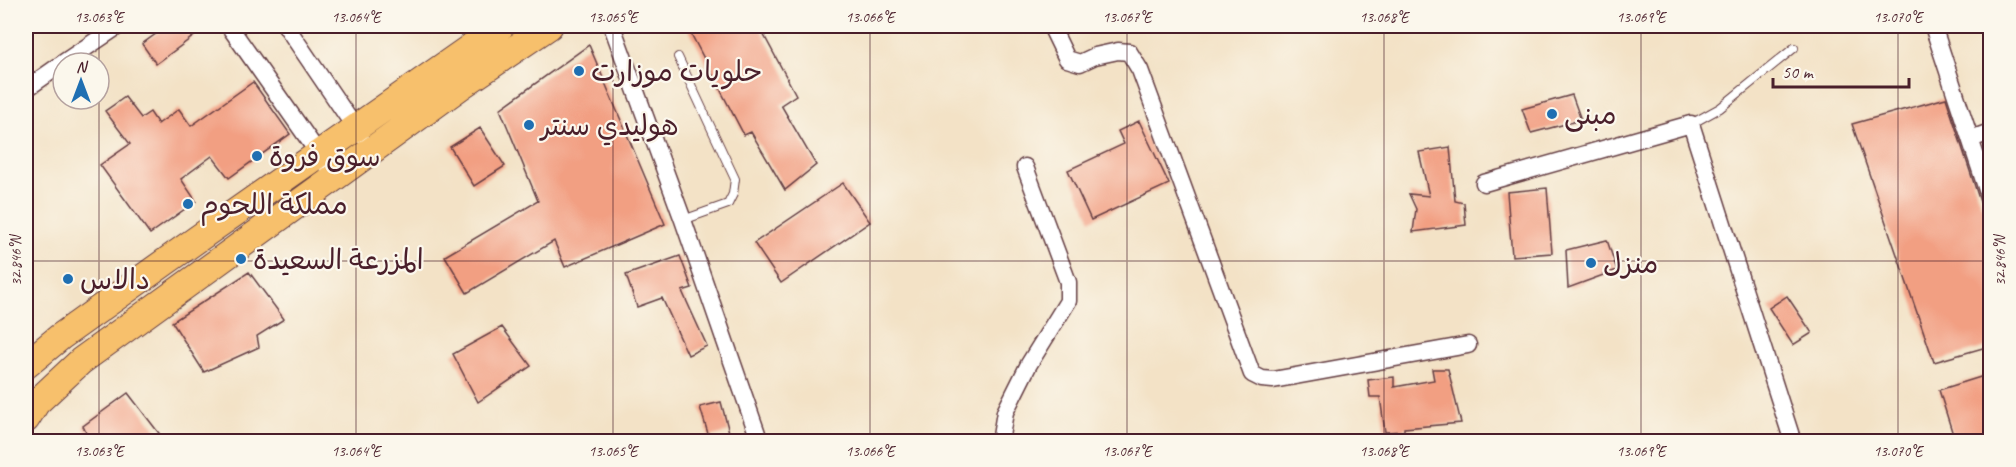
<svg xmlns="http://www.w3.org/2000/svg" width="2016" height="467" viewBox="0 0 2016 467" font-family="Caveat,'Playpen Sans Arabic',sans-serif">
  <rect width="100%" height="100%" fill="#fbf7ec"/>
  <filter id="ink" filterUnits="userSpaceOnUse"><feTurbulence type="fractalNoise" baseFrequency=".0167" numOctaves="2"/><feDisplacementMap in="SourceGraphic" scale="12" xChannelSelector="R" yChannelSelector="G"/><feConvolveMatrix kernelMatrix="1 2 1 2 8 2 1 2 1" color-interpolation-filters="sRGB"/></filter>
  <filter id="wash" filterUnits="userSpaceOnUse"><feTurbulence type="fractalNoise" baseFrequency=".008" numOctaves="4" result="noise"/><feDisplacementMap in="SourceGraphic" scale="24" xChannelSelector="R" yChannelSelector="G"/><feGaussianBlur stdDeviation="1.35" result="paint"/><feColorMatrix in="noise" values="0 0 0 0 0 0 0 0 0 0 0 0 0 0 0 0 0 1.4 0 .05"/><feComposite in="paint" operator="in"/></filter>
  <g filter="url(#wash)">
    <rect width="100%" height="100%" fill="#f3e2c6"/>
    <g id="blocks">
      <!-- building -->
      <path fill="#f29f82" d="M 167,26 L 187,26 L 194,36 L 156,64 L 142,44 Z
        M 687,26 L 759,26 L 796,95 L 781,105 L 816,165 L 785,190 L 751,132 L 744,135 Z
        M 589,45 L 665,224 L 565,267 L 554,241 L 467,293 L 445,256 L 538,201 L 500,109 Z
        M 253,82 L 290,134 L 229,178 L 212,156 L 181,179 L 196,201 L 150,234 L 100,165 L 130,144 L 105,111 L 125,97 L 141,118 L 150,112 L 158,124 L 179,109 L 191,126 Z
        M 1572,95 L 1581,120 L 1531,133 L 1522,109 Z
        M 1946,98 L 1980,202 L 1983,207 L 1990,209 L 1990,346 L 1934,362 L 1852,124 Z
        M 1139,121 L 1169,184 L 1091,220 L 1068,170 L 1124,144 L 1118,131 Z
        M 480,128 L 505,166 L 474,186 L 450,147 Z
        M 1450,147 L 1455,201 L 1464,203 L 1466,225 L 1413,232 L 1416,209 L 1409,194 L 1429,196 L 1419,152 Z
        M 843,183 L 870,222 L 781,283 L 754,243 Z
        M 1547,188 L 1552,253 L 1512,256 L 1507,192 Z
        M 1607,240 L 1617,270 L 1568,288 L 1566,250 Z
        M 680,256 L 692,288 L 682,291 L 707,346 L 688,355 L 662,298 L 637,307 L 626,275 Z
        M 249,272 L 284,319 L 257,336 L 259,347 L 204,372 L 172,322 Z
        M 1787,296 L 1812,333 L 1793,345 L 1769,308 Z
        M 502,327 L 531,366 L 478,402 L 453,354 Z
        M 1432,369 L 1448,369 L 1461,423 L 1404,428 L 1404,431 L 1385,432 L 1380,397 L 1370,397 L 1368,380 L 1394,377 L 1394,387 L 1434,380 Z
        M 1990,374 L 1990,441 L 1955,441 L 1939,390 Z
        M 128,393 L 165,441 L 90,441 L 83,426 Z
        M 721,402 L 729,432 L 709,437 L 700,407 Z"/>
    </g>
  </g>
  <g filter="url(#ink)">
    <use href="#blocks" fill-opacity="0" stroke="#633c42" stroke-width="1.5"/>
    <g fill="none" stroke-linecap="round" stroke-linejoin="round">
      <defs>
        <path id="service" d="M 678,57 L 735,179 L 733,194 L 728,204 L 683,220
          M 1691,124 L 1720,108 L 1794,48"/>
        <path id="minor" d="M 229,26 L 335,177
          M 286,26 L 360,135
          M 612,26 L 683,220 L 760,442
          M 1051,26 L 1067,59 L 1080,63 L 1095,56 L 1118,51 L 1129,52 L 1140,70 L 1252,374 L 1262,379 L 1273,380 L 1468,345
          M 1933,26 L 1990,199
          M 63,63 L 118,26
          M 26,89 L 63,63
          M 1971,139 L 1990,132
          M 1484,183 L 1691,124 L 1793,442
          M 1000,442 L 1005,412 L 1029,364 L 1068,301 L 1068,282 L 1025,167"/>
        <path id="primary" d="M 26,365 L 60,337 L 196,240 L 501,26
          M 26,419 L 36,403 L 81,361 L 462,85 L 549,26"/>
      </defs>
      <!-- service casing -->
      <use href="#service" stroke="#633c42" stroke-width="10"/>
      <!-- minor casing -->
      <use href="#minor" stroke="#633c42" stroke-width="19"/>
      <!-- primary casing -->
      <use href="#primary" stroke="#633c42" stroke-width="29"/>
      <!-- service -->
      <use href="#service" stroke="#fff" stroke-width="8"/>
      <!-- minor -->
      <use href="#minor" stroke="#fff" stroke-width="16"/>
      <!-- primary -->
      <use href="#primary" stroke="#f7c06c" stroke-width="27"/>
    </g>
  </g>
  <!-- ticks -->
  <path fill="none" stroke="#4a1f2b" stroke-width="1.5" stroke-opacity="0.45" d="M 99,26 L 99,442M 356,26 L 356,442M 613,26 L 613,442M 870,26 L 870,442M 1127,26 L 1127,442M 1384,26 L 1384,442M 1641,26 L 1641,442M 1898,26 L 1898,442M 26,261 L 1990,261"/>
  <!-- markers -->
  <g fill="#1f6fb2" stroke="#fbf7ec" stroke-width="2">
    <circle cx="579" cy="71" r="6"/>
    <circle cx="1552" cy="114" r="6"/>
    <circle cx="529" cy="125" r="6"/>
    <circle cx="257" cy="156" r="6"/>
    <circle cx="188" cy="204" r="6"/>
    <circle cx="241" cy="259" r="6"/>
    <circle cx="1591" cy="263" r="6"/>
    <circle cx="68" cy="279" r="6"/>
  </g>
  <g text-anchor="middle" stroke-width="4.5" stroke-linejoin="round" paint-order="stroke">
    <!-- poi labels -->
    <g font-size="28" fill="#4a1f2b" stroke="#fbf7ec" text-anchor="start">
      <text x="591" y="81">حلويات موزارت</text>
      <text x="1564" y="124">مبنى</text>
      <text x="541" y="135">هوليدي سنتر</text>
      <text x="269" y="166">سوق فروة</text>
      <text x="200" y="214">مملكة اللحوم</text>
      <text x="253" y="269">المزرعة السعيدة</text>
      <text x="1603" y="273">منزل</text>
      <text x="80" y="289">دالاس</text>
    </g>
  </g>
  <!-- margin -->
  <rect width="2016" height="467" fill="none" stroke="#fbf7ec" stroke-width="66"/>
  <!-- north arrow -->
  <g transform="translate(81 81)"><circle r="28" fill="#fbf7ec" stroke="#b4a19f" stroke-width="1.5"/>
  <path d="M0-4.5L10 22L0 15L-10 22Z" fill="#1f6fb2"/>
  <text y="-9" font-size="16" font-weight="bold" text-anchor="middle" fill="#4a1f2b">N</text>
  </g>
  <!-- scale -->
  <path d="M1773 78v9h136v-9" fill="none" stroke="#4a1f2b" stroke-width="3"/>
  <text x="1782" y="78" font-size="18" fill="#4a1f2b" stroke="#fbf7ec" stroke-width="4.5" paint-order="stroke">50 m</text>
  <rect x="33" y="33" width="1950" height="401" fill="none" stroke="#4a1f2b" stroke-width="2"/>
  <g font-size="15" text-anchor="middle" fill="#4a1f2b">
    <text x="99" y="22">13.063°E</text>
    <text x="356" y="22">13.064°E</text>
    <text x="613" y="22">13.065°E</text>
    <text x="870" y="22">13.066°E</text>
    <text x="1127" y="22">13.067°E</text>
    <text x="1384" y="22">13.068°E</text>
    <text x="1641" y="22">13.069°E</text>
    <text x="1898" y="22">13.070°E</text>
    <text transform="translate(16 261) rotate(-90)" y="5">32.846°N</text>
    <text transform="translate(2000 261) rotate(-90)" y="5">32.846°N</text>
    <text x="99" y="456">13.063°E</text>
    <text x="356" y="456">13.064°E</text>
    <text x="613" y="456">13.065°E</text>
    <text x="870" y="456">13.066°E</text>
    <text x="1127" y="456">13.067°E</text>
    <text x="1384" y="456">13.068°E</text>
    <text x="1641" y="456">13.069°E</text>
    <text x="1898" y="456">13.070°E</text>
  </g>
</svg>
